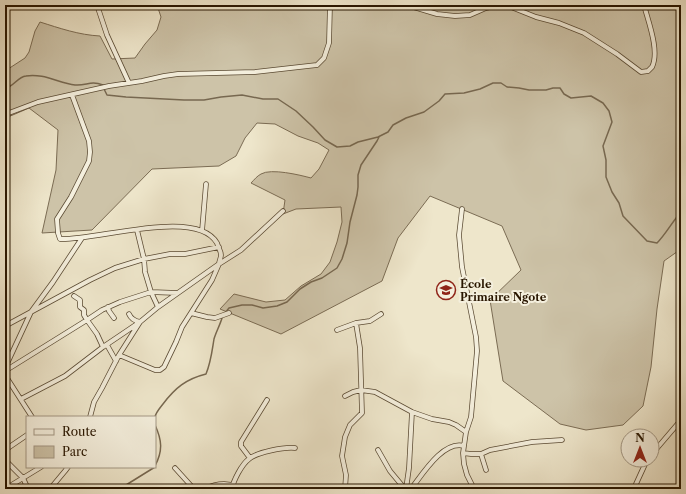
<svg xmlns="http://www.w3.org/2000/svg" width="686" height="494" viewBox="0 0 686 494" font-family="'Libre Caslon Text',serif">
  <rect width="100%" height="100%" fill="#eee6cb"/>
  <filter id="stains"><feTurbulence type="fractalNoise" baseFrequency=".005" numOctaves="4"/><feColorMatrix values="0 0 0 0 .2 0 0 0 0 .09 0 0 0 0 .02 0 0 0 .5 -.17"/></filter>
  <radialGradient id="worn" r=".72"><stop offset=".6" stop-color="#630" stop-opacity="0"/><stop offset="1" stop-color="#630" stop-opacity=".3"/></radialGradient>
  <!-- green -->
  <path fill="#cdc3a8" stroke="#7b6c54" d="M 157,5 L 681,5 L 681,249 L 664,261 L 657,309 L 651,367 L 643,406 L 623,425 L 586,430 L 560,424 L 503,381 L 490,300 L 521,270 L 502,226 L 430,196 L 398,238 L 382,281 L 281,334 L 220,309 L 234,294 L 266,302 L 285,300 L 301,286 L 321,274 L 330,262 L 337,242 L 342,222 L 341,207 L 296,209 L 283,214 L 285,200 L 251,183 C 254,180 257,176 261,174 C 271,168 300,175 311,178 L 319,169 L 329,150 L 318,143 L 298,136 L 275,124 L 257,123 L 245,138 L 236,156 L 219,166 L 152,169 L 92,230 L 42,233 L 56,170 L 58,130 L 29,108 L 8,117 L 5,120 L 5,71 L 25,58 L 29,52 L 35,31 L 40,22 C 59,28 79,35 100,36 L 112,59 L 135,58 L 145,44 L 157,30 L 161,17 Z"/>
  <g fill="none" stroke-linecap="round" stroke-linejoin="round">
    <!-- stream -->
    <path stroke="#776850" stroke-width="1.5" d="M 5,88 C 14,87 17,77 26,76 C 43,73 59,83 75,85 C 87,86 90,80 103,85
      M 104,89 L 107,95 L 126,97 L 184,100 L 204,100 L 221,97 L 242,95 L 263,99 L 278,99 L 296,111 L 313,127 L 325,140 L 337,147 L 350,146 L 358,142 L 378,137 L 388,132 L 393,125 L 406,118 L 424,112 L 439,101 L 445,94 L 464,93 L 480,89 L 493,83 L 501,83 L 507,87 L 519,88 L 529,90 L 546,90 L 553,88 L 560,88 L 564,94 L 571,98 L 591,96 L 603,103 L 609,111 L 612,122 L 603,146 L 606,160 L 606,177 L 612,192 L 619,203 L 623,216 L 647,241 L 657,243 C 666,234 672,222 681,212
      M 225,313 L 229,308 L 242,305 L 252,305 L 263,308 L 277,306 L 287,302 L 300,289 L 311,282 L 322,278 L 337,268 L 342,259 L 347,243 L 350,222 L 357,195 L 358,187 L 358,175 L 361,165 L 377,141 L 379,137
      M 155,417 C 156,412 160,408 163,404 C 175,388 186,379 206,374 C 211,362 212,351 214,339 C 216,332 220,325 222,318
      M 155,425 C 162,440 163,451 155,466
      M 124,489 L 126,485 L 155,467"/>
    <defs>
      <path id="street" d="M 97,5 L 107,35 L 129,83
        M 407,5 L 437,14 L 455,16 L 470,15 L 486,8 L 498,5 L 511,7 L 536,17 L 559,23 L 584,33 L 617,54 L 641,72 L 648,71 C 649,70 651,68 652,67 C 660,51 648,21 644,5
        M 72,95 L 89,141 L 90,152 L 89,161 L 71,197 L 57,219 L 58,233 L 60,239 C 95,241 197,207 217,243 C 218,247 221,251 221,255 C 221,258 219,261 219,264 L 158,307 L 140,322 L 119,355 L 102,388 L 94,402 L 90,417
        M 5,116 L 9,113 L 38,102 L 109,86 L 142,81 L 164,76 L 178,74 L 255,72 L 317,65 L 324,58 L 329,43 L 330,5
        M 462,209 L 459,235 L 462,267 L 476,337 L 477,351 L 471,417 L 466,432 L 463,453 L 464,464 L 467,475 L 474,489
        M 137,230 L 144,259 L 145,272 L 151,292 L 158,307
        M 202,231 L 206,184
        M 74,296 L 80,300 L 80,307 L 84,310 L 84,315 L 87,320 L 97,334 L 103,347
        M 108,307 L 109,311 L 114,318
        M 191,313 L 207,317 L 215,318 L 229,313
        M 5,326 L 90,280 L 115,268 L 144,259 L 170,254 L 185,254 L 219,247
        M 337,330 L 356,323 L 370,321 L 381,314
        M 107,345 L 116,361
        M 119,355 L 155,370 L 160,370 L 164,367 L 176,342 L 182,327 L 212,280 L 219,264 L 241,250 L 283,211
        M 5,368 L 31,312 L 53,282 L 82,238
        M 5,371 L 87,320 L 102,310 L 120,302 L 151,292 L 177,293
        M 5,375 L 32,417
        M 345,396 L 353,392 L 361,390 L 375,392 L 412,412 L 432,419 L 449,422 L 456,425 L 466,432
        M 21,399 L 65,376 L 103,347 L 140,322 C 135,321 131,319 129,314
        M 5,450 L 27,435
        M 378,450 L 390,471 L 405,489
        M 463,453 L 471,454 L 481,454 L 490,450 L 532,442 L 562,440
        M 481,454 L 486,470
        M 652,454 L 681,420
        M 250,458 L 241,446 L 241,442 L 267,400
        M 5,460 L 23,478 L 28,489
        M 175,468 L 194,489
        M 5,489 L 41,467
        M 50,489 L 65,471 L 68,467
        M 205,489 C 220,481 233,484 247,489
        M 232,489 C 233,481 242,464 249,459 C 257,452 284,447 295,448
        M 345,489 L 346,475 L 342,456 L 345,437 L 350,425 L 362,413 L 360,348 L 356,323
        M 406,489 L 409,468 L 412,412
        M 411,489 C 422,475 443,440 464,446
        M 635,489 L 636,484 L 647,460"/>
    </defs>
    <!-- street casing -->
    <use href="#street" stroke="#5a4a33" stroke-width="5.5"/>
    <!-- street -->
    <use href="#street" stroke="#f4efdd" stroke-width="4"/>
  </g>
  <!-- icons -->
  <defs>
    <symbol id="school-ring" viewBox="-11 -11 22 22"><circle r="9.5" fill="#f4efdd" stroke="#8f2418" stroke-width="1.5"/><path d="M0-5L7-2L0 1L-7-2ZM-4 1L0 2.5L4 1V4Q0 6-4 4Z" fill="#8f2418"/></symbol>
  </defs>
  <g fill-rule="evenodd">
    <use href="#school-ring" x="435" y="279" width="22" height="22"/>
  </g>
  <g text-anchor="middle" stroke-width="4" stroke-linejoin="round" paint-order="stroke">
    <!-- poi labels -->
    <g font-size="11" font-weight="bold" fill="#291600" stroke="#f4efdd" text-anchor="start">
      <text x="460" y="288">École<tspan x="460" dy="13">Primaire Ngote</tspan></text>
    </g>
  </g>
  <!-- margin -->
  <rect width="686" height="494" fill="none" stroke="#eee6cb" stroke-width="20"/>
  <rect x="6" y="6" width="674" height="482" fill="none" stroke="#291600" stroke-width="2"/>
  <rect x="10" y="10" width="666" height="474" fill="none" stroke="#291600"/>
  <!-- legend -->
  <rect x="26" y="416" width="130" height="52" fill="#f4efdd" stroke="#a39885"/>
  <rect x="34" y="429" width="20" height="6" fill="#f4efdd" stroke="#a39885"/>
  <text x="62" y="436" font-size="12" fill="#291600">Route</text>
  <rect x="34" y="446" width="20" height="12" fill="#cdc3a8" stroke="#a39885"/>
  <text x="62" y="456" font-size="12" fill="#291600">Parc</text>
  <!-- north arrow -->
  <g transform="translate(640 448)"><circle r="19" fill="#f4efdd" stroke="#a39885"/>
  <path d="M0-3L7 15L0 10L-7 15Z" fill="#8f2418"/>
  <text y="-6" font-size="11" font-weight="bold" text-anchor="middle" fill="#291600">N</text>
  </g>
  <rect width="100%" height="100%" filter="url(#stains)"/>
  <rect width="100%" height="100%" fill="url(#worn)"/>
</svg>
